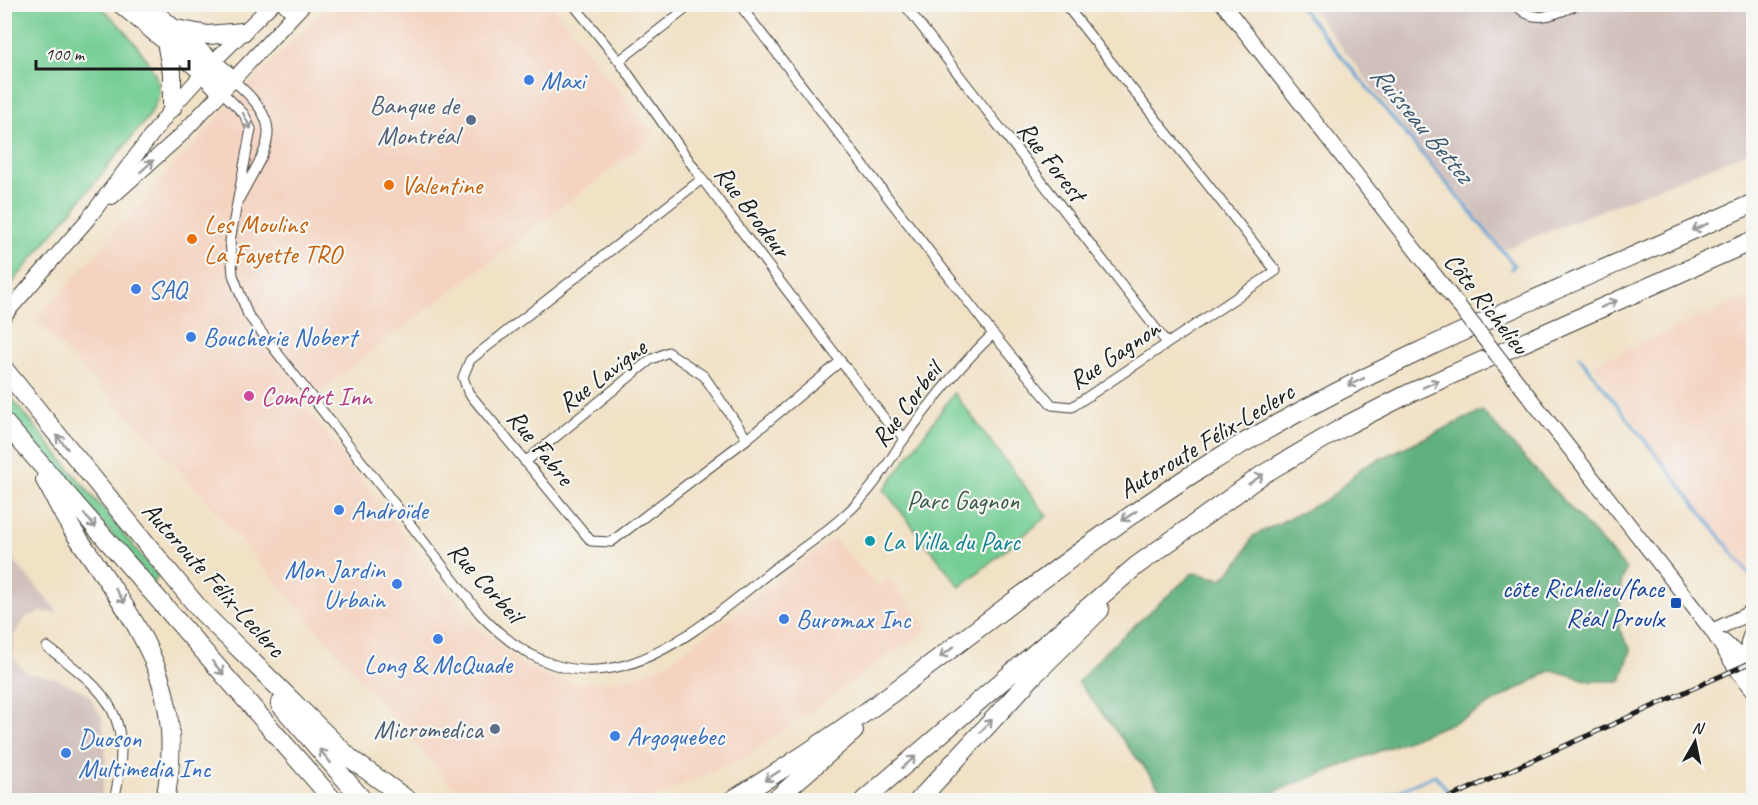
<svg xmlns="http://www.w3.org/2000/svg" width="1758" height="805" viewBox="0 0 1758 805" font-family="Caveat,sans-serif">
  <rect width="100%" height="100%" fill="#f6f6f2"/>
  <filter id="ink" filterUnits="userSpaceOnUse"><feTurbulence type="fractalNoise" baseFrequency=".0167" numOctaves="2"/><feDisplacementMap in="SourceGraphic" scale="12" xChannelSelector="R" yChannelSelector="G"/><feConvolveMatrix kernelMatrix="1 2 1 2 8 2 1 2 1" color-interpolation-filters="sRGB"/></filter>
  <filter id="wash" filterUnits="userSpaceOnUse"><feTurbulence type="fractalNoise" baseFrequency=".008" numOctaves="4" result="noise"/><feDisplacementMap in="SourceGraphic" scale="24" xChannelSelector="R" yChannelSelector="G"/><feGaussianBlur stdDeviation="1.35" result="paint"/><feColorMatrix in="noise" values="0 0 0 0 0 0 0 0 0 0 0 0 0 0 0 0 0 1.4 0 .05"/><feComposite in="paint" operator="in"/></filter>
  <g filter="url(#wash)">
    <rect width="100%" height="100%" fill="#f1e1c5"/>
    <!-- built -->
    <path fill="#f4d3c0" d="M 328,5 L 551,5 L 654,136 L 303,404 L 471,623 L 520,663 L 547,676 L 579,684 L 626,680 L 668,663 L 834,538 L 877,587 L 889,579 L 928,628 L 751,754 L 649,800 L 497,800 L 450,784 L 187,478 L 36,320 L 219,116 Z
      M 1753,295 L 1753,586 L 1593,364 Z"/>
    <!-- industrial -->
    <path fill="#d0c0bc" d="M 1309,5 L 1753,5 L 1753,150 L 1499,251 Z
      M 4,549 L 59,613 L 42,612 L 27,616 L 14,635 L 13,658 L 27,673 L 58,679 L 88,694 L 102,717 L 106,756 L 101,800 L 5,800 Z"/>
    <!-- green -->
    <path fill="#75ce94" stroke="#487558" stroke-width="1.5" d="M 5,4 L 99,5 C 117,21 161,67 159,93 C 158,100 153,108 150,115 L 5,292 Z
      M 4,389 L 158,576 L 154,583 L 5,409 Z
      M 954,393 L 1047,516 L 960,587 L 884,490 Z"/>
    <!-- forest -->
    <path fill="#60b17e" stroke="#3e664d" stroke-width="1.5" d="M 1482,411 L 1626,569 L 1621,584 L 1619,629 L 1631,650 L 1621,681 L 1590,681 L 1552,670 L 1465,718 L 1253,800 L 1169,800 L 1078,682 L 1106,651 L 1193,573 L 1222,579 L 1241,559 L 1253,536 L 1330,498 L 1363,467 Z"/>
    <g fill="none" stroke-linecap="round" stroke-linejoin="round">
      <!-- stream -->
      <path stroke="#64a1d5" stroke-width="3" d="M 1298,4 L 1514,265 L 1511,269
        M 1579,356 L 1754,580
        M 1378,800 L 1435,775 L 1448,791"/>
    </g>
  </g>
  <g filter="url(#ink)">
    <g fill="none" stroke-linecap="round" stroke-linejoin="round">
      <defs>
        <path id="street" d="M 281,4 L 293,16
          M 573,4 L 619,61 L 702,179 L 887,422 L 905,438
          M 739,4 L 993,334 L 1052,405 L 1072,407 L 1276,271 L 1065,4
          M 904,4 L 1167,343
          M 1516,4 C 1533,27 1558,13 1579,4
          M 619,61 L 692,4
          M 233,80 C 288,128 269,142 239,199
          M 221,91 L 244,114 L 251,129 L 230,241 L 233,275 L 248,315 L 480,614 C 587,727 677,647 770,572 C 803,547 842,523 868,491 C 881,476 891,458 902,442 C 929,404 959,366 993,334
          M 702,179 L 470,360 L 463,377 L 468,392 L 591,541 L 611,542 L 747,439 L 841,361
          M 525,462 L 650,360 L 668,352 L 704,376 L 747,439
          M 47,647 C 111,694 134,717 114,800"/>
        <path id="secondary" d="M 1223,4 L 1459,306
          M 112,197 L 181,135 L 304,4
          M 4,316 L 88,219 L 172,108 L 213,62 L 272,4
          M 1513,376 L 1712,631 L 1736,669 L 1754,691
          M 1712,631 L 1754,611
          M 1723,641 L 1738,654 L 1754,675
          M 1746,665 L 1748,642 L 1754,625"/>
        <path id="highway" d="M 121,4 L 198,68 L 221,91
          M 145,4 L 233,80
          M 176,29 L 208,35 L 243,32
          M 166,42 L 172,73 L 172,108
          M 4,369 L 201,611 L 351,759 L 408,800
          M 4,422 L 333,800
          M 45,480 C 55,497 63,516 74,532 C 136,623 188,682 165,800
          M 280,704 L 363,800
          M 732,800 C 899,702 1041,569 1205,466 C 1375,361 1571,285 1754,203
          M 775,800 L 854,731
          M 864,800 L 1136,566 L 1262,475 L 1347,425 L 1408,394 L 1754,240
          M 919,800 L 1033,676 L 1100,610"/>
      </defs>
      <!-- street casing -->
      <use href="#street" stroke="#3c3a35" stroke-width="11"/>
      <!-- secondary casing -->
      <use href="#secondary" stroke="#3c3a35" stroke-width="16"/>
      <!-- highway casing -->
      <use href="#highway" stroke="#3c3a35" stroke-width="20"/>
      <!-- street -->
      <use href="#street" stroke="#fff" stroke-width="9"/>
      <!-- secondary -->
      <use href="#secondary" stroke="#fff" stroke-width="14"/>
      <!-- highway -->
      <use href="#highway" stroke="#fff" stroke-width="18"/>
      <defs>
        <path id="rail" d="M 1444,800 L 1754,661"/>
      </defs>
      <!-- rail casing -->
      <use href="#rail" stroke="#1c1c1c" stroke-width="5"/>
      <!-- rail -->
      <use href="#rail" stroke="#f6f6f2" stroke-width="3" stroke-dasharray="9" stroke-linecap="butt"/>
      <defs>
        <path id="secondary-bridge" d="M 1459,306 L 1513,376"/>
      </defs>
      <!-- secondary-bridge casing -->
      <use href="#secondary-bridge" stroke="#3c3a35" stroke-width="16" stroke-linecap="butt"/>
      <!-- secondary-bridge -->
      <use href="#secondary-bridge" stroke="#fff" stroke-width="14"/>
    </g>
    <!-- one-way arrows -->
    <defs><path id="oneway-shaft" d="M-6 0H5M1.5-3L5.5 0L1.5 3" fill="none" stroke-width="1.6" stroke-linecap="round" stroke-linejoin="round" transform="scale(1.5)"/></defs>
    <g stroke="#999">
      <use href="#oneway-shaft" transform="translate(247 121) rotate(63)"/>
      <use href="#oneway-shaft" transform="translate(147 166) rotate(-42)"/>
      <use href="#oneway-shaft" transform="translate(1700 227) rotate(156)"/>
      <use href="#oneway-shaft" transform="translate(1609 304) rotate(-24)"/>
      <use href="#oneway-shaft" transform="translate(1356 382) rotate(154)"/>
      <use href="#oneway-shaft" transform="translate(1431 384) rotate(-24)"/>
      <use href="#oneway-shaft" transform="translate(62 442) rotate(-129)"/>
      <use href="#oneway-shaft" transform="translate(1256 479) rotate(-33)"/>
      <use href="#oneway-shaft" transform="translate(1129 516) rotate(146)"/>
      <use href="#oneway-shaft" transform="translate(90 521) rotate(49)"/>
      <use href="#oneway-shaft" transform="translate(120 596) rotate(57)"/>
      <use href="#oneway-shaft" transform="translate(947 652) rotate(142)"/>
      <use href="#oneway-shaft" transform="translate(218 668) rotate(49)"/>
      <use href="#oneway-shaft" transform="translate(986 726) rotate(-47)"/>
      <use href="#oneway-shaft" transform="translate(325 756) rotate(-130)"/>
      <use href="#oneway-shaft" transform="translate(909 762) rotate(-41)"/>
      <use href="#oneway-shaft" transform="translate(772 776) rotate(147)"/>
    </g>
  </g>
  <!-- markers -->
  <g fill="#3f7fe0" stroke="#f6f6f2" stroke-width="2">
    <circle cx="529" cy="80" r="6"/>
    <circle cx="136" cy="289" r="6"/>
    <circle cx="191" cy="337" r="6"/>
    <circle cx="339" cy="510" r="6"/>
    <circle cx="397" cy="584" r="6"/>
    <circle cx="784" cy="619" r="6"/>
    <circle cx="438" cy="639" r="6"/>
    <circle cx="615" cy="736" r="6"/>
    <circle cx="66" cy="753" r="6"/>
  </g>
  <g fill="#5c6f8a" stroke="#f6f6f2" stroke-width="2">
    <circle cx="471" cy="120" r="6"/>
    <circle cx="495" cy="729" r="6"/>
  </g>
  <g fill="#e8710a" stroke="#f6f6f2" stroke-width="2">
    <circle cx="389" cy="185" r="6"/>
    <circle cx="192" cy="239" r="6"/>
  </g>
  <circle fill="#d1479c" stroke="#f6f6f2" stroke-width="2" cx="249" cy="396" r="6"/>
  <circle fill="#0f9aa8" stroke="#f6f6f2" stroke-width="2" cx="870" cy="541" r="6"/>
  <rect fill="#1a4fb4" stroke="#f6f6f2" stroke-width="2" x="1670" y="597" width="12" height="12" rx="3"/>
  <g text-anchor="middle" stroke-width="4.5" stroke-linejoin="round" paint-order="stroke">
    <!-- shop labels -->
    <g font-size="26" fill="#366cbe" stroke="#f6f6f2" text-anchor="start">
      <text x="541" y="89">Maxi</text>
      <text x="148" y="298">SAQ</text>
      <text x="203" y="346">Boucherie Nobert</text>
      <text x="351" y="519">Androïde</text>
      <text x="385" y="578" text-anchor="end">Mon Jardin<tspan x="385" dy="30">Urbain</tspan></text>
      <text x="796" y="628">Buromax Inc</text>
      <text x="438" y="673" text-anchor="middle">Long &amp; McQuade</text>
      <text x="627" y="745">Argoquebec</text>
      <text x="78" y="747">Duoson<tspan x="78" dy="30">Multimedia Inc</tspan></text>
    </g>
    <!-- service labels -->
    <g font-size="26" fill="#4e5e75" stroke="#f6f6f2" text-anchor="end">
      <text x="459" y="114">Banque de<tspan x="459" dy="30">Montréal</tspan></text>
      <text x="483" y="738">Micromedica</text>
    </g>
    <!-- street labels -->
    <g font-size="26" fill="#1c1c1c" stroke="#f6f6f2">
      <text transform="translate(1052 161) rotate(52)" y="9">Rue Forest</text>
      <text transform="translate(753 211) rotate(53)" y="9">Rue Brodeur</text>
      <text transform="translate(1487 303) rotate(52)" y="9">Côte Richelieu</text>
      <text transform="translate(1114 354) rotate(-34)" y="9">Rue Gagnon</text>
      <text transform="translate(602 375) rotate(-37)" y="9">Rue Lavigne</text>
      <text transform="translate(906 404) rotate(-53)" y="9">Rue Corbeil</text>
      <text transform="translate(1206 440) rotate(-31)" y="9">Autoroute Félix-Leclerc</text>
      <text transform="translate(541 447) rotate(51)" y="9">Rue Fabre</text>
      <text transform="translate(214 579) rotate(48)" y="9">Autoroute Félix-Leclerc</text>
      <text transform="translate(486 582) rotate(48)" y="9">Rue Corbeil</text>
    </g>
    <!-- food labels -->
    <g font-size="26" fill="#c56008" stroke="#f6f6f2" text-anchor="start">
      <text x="401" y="194">Valentine</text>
      <text x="204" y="233">Les Moulins<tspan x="204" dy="30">La Fayette TRO</tspan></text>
    </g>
    <!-- hotel labels -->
    <g font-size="26" fill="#b23c85" stroke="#f6f6f2" text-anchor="start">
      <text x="261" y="405">Comfort Inn</text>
    </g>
    <!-- park labels -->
    <g font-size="26" fill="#3b5a46" stroke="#f6f6f2">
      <text x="963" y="509">Parc Gagnon</text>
    </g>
    <!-- culture labels -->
    <g font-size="26" fill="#0d838f" stroke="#f6f6f2" text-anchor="start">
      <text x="882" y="550">La Villa du Parc</text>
    </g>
    <!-- transit labels -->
    <g font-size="26" fill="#164399" stroke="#f6f6f2" text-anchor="end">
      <text x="1664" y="597">côte Richelieu/face<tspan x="1664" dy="30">Réal Proulx</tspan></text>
    </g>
    <!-- water labels -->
    <g font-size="27" font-style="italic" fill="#3c586f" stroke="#f6f6f2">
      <text transform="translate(1422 124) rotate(50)" y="9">Ruisseau Bettez</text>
    </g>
  </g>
  <!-- margin -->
  <rect width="1758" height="805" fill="none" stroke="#f6f6f2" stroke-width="24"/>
  <!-- north arrow -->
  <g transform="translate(1695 742) rotate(9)" stroke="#f6f6f2" stroke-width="4.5" paint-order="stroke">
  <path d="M0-4.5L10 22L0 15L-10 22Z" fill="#1c1c1c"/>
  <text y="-9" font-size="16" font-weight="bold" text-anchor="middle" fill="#1c1c1c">N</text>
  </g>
  <!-- scale -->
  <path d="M36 60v9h153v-9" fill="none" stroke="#1c1c1c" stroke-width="3"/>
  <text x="45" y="60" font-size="18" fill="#1c1c1c" stroke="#f6f6f2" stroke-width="4.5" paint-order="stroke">100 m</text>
</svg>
